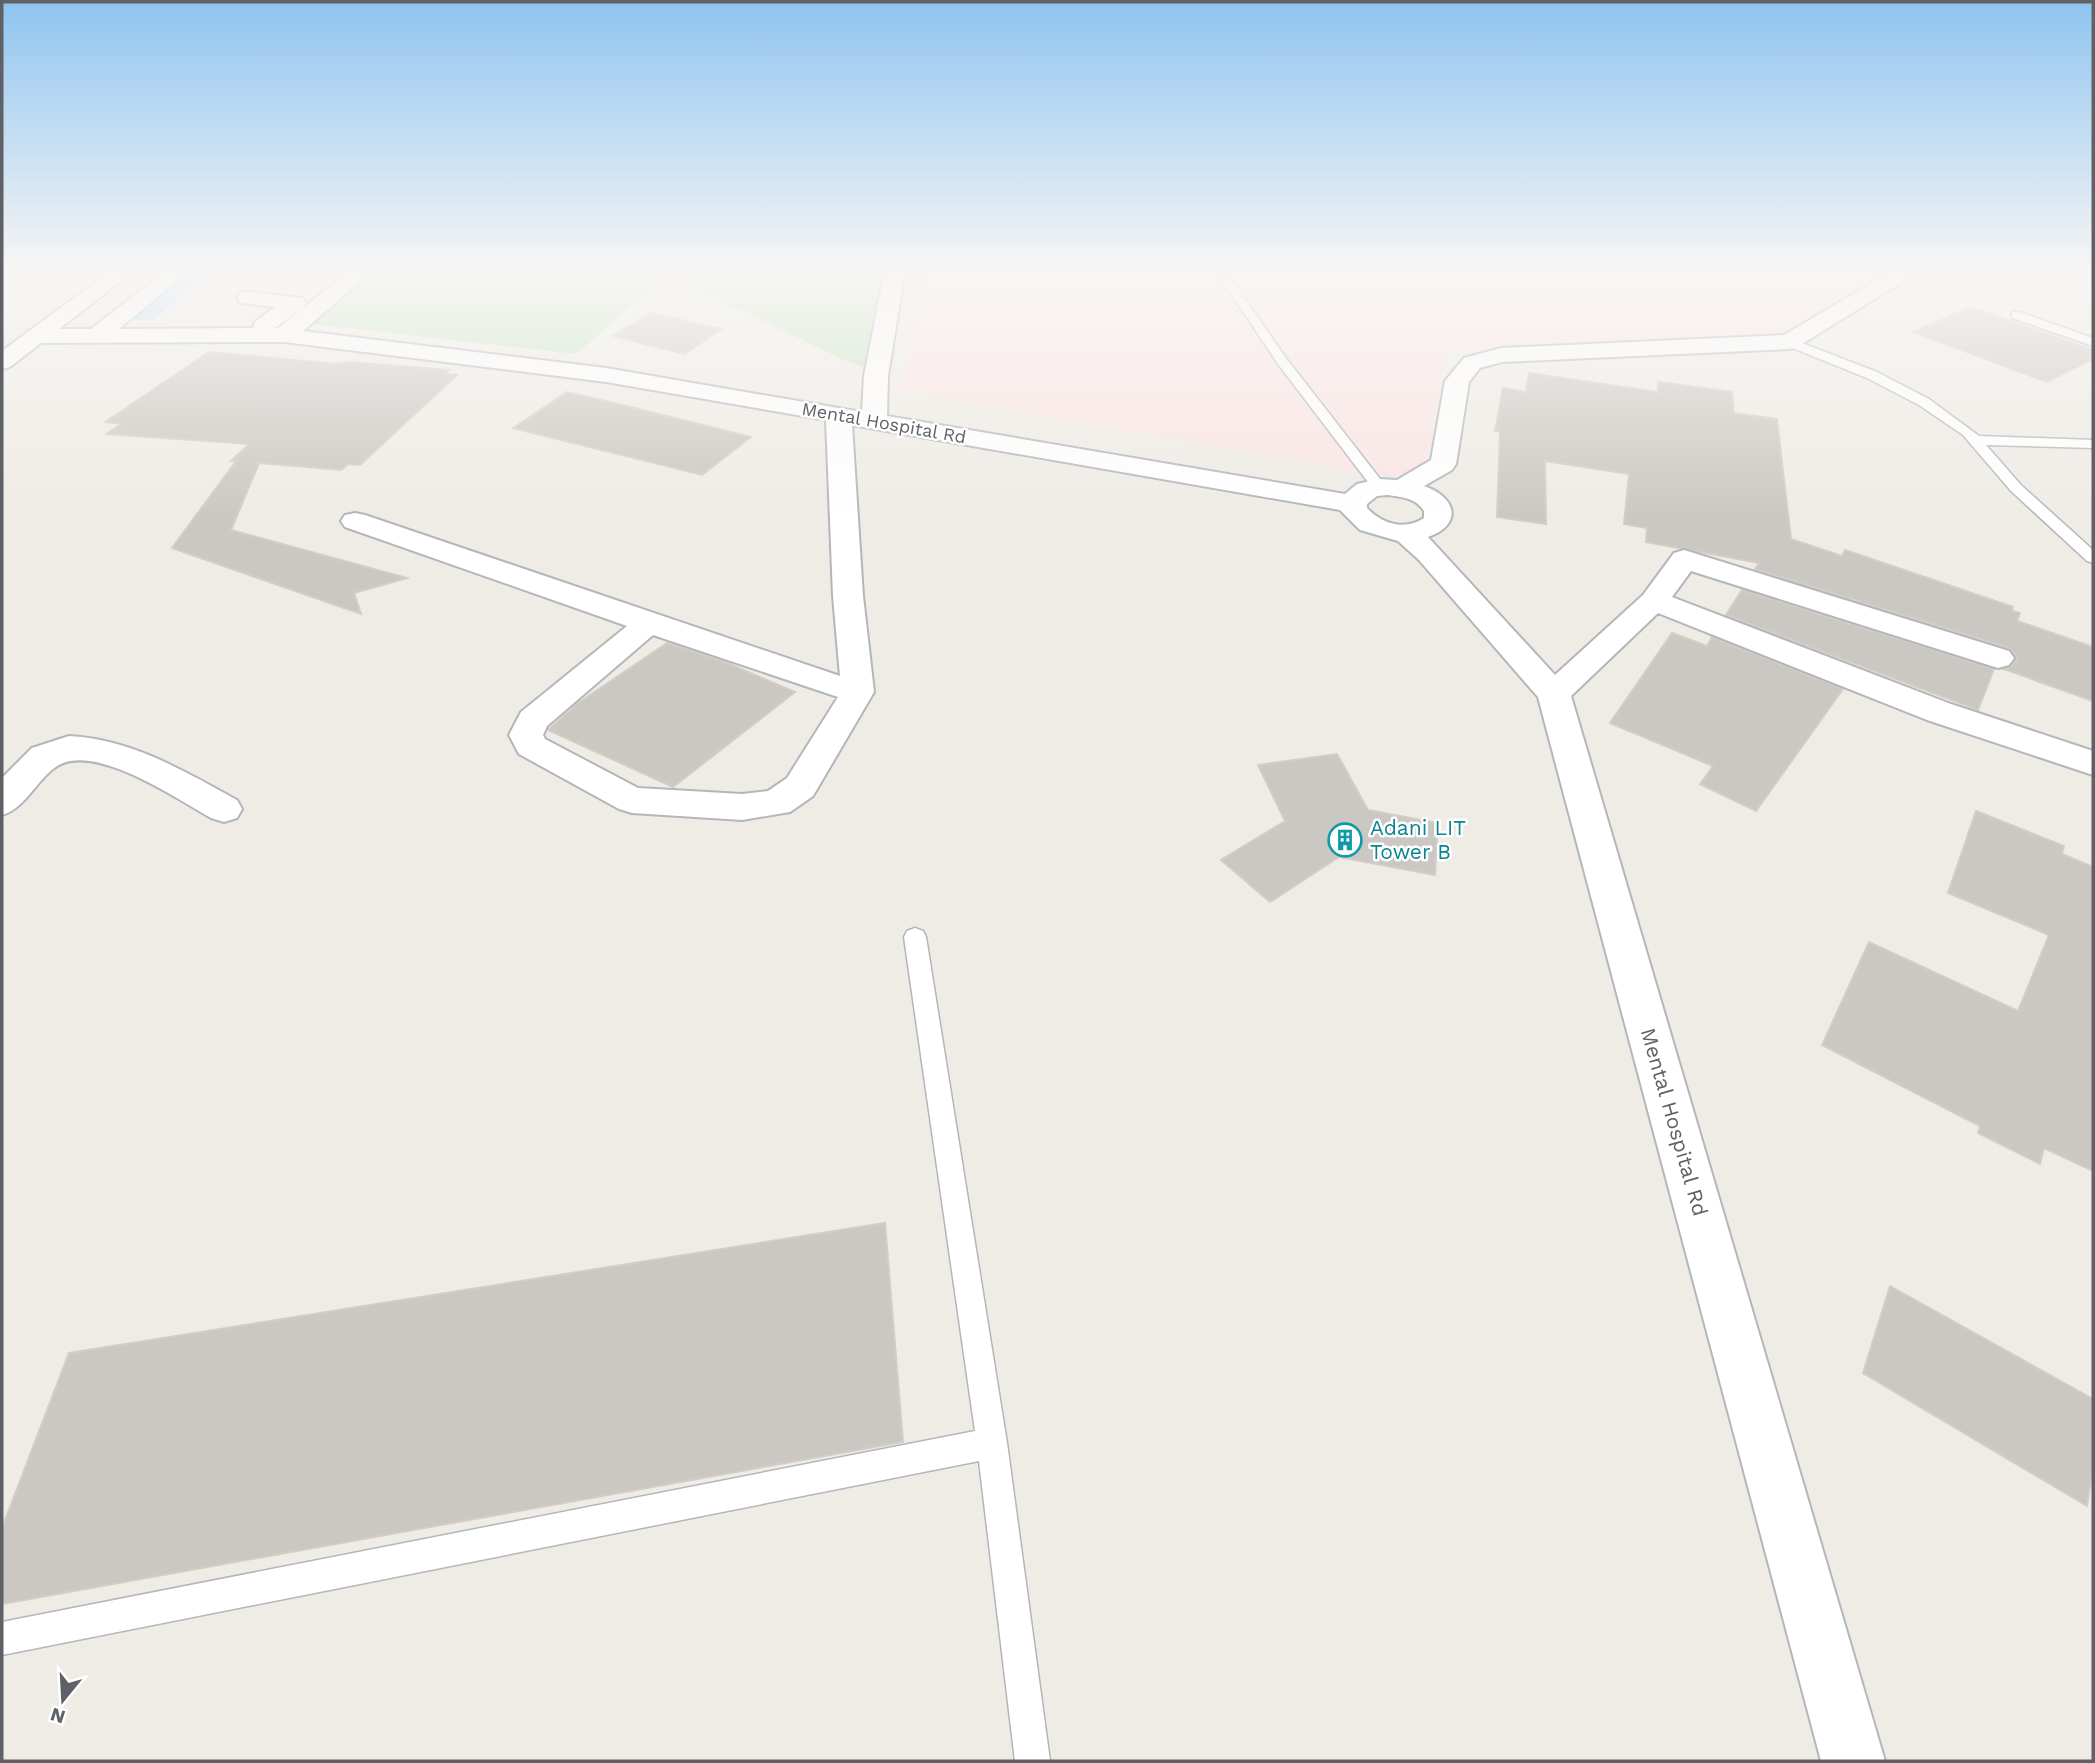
<svg xmlns="http://www.w3.org/2000/svg" width="2095" height="1763" viewBox="0 0 2095 1763" font-family="'Work Sans',sans-serif">
  <rect width="100%" height="100%" fill="#efece6"/>
  <!-- medical -->
  <path fill="#fae5e4" d="M 930,270 L 1912,270 L 1794,337 L 1447,351 L 1423,482 L 900,391 Z"/>
  <!-- green -->
  <path fill="#c6e5c4" d="M 378,270 L 651,270 L 664,277 L 576,354 L 312,324 Z
    M 658,270 L 884,270 L 868,368 L 846,361 Z"/>
  <!-- water -->
  <path fill="#abdcfa" d="M 188,270 L 212,270 L 153,320 L 128,320 Z"/>
  <!-- building -->
  <path fill="#cbc7c2" stroke="#d3cec5" stroke-width="2" d="M 1971,307 L 2093,350 L 2093,359 L 2047,382 L 1913,332 Z
    M 652,313 L 722,329 L 684,354 L 613,336 Z
    M 209,352 L 335,364 L 350,362 L 449,370 L 444,374 L 457,375 L 360,465 L 348,464 L 341,470 L 259,463 L 231,530 L 407,578 L 354,593 L 361,614 L 172,548 L 236,461 L 231,461 L 249,444 L 106,434 L 121,424 L 105,422 Z
    M 1529,373 L 1658,392 L 1658,382 L 1732,392 L 1734,413 L 1777,419 L 1791,539 L 1842,556 L 1845,550 L 2013,607 L 2012,611 L 2020,613 L 2017,621 L 2093,647 L 2093,701 L 2004,669 L 2011,667 L 2017,658 L 2010,648 L 1755,569 L 1759,563 L 1646,542 L 1647,528 L 1624,524 L 1629,474 L 1545,461 L 1546,524 L 1497,517 L 1500,431 L 1495,431 L 1503,388 L 1526,392 Z
    M 567,392 L 631,407 L 751,437 L 702,475 L 513,428 Z
    M 1742,590 L 1994,669 L 1978,710 L 1726,615 Z
    M 1672,633 L 1707,646 L 1712,637 L 1843,689 L 1756,811 L 1700,784 L 1713,766 L 1610,723 Z
    M 667,643 L 725,662 L 795,692 L 673,787 L 548,730 L 578,703 Z
    M 1337,754 L 1368,810 L 1438,823 L 1435,875 L 1339,857 L 1270,902 L 1221,860 L 1285,821 L 1258,765 Z
    M 1976,811 L 2064,846 L 2062,854 L 2093,867 L 2093,1171 L 2044,1148 L 2040,1164 L 1978,1133 L 1980,1126 L 1822,1045 L 1869,942 L 2018,1011 L 2049,935 L 1948,893 Z
    M 885,1223 L 903,1442 L 2,1604 L 2,1528 L 69,1353 Z
    M 1890,1286 L 2093,1399 L 2093,1465 L 2087,1506 L 1863,1373 Z"/>
  <g fill="none" stroke-linecap="round" stroke-linejoin="round">
    <defs>
      <path id="service" d="M 1215,270 L 1225,270 L 1286,358 L 1384,484 L 1386,487 L 1384,490 L 1374,490 L 1278,364 Z
        M 2012,312 L 2020,312 L 2093,338 L 2093,346 L 2012,318 Z
        M 1789,338 L 1877,372 L 1929,399 L 1979,436 L 2093,440 L 2093,448 L 1986,445 L 2021,485 L 2093,550 L 2093,563 L 2087,561 L 2011,491 L 1963,435 L 1919,405 L 1867,378 L 1785,345 L 1785,339 Z
        M 915,928 L 923,931 L 926,937 L 1007,1443 L 1050,1761 L 1015,1761 L 979,1461 L 2,1655 L 2,1622 L 975,1431 L 904,937 L 907,931 Z"/>
      <path id="minor" d="M 167,270 L 190,270 L 119,329 L 253,328 L 255,322 L 275,307 L 240,303 L 237,298 L 240,293 L 248,292 L 303,298 L 306,303 L 303,308 L 275,328 L 278,328 L 351,270 L 373,270 L 303,331 L 606,368 L 862,412 L 864,376 L 885,270 L 905,270 L 888,376 L 887,416 L 1345,494 L 1357,484 L 1379,479 L 1397,480 L 1431,460 L 1445,381 L 1464,358 L 1501,348 L 1784,335 L 1894,270 L 1918,270 L 1915,274 L 1797,347 L 1789,349 L 1502,362 L 1480,368 L 1469,382 L 1456,464 L 1452,470 L 1424,486 C 1457,497 1463,525 1428,537 L 1555,675 L 1643,595 L 1674,553 L 1684,550 L 2009,651 L 2014,658 L 2009,665 L 1998,668 L 1691,571 L 1672,597 L 1951,704 L 2093,751 L 2093,775 L 1927,720 L 1658,613 L 1571,696 L 1885,1761 L 1821,1761 L 1538,697 L 1419,560 L 1398,541 L 1360,530 L 1340,510 L 852,425 L 863,596 L 874,692 L 813,796 L 790,812 L 742,820 L 632,813 L 619,809 L 519,754 L 509,735 L 521,712 L 627,626 L 345,527 L 341,521 L 345,515 L 355,513 L 365,515 L 840,676 L 833,596 L 826,420 L 606,382 L 284,342 L 36,343 L 28,341 L 25,336 L 28,331 L 36,329 L 91,329 ZM 1387,495 C 1402,497 1416,498 1424,511 L 1424,518 C 1405,531 1382,524 1367,508 L 1367,504 L 1377,496 ZM 653,635 L 838,697 L 787,778 L 768,791 L 742,794 L 638,788 L 545,739 L 543,735 L 547,726 Z
        M 69,736 C 131,739 184,771 237,800 L 242,809 L 237,818 L 224,822 L 211,818 C 177,799 89,738 53,769 C 35,783 24,809 2,815 L 2,778 L 32,748 Z"/>
      <path id="tertiary" d="M 112,270 L 135,270 L 10,367 L 2,369 L 2,351 Z"/>
      <path id="trunk" d="M 2,270 L 13,270 L 10,274 L 2,276 Z"/>
    </defs>
    <!-- service casing -->
    <use href="#service" stroke="#b3b6ba" stroke-width="3"/>
    <!-- minor casing -->
    <use href="#minor" stroke="#b3b6ba" stroke-width="4"/>
    <!-- tertiary casing -->
    <use href="#tertiary" stroke="#b3b6ba" stroke-width="4"/>
    <!-- trunk casing -->
    <use href="#trunk" stroke="#e6970f" stroke-width="4"/>
    <!-- service -->
    <use href="#service" fill="#fff" fill-rule="evenodd"/>
    <!-- minor -->
    <use href="#minor" fill="#fff" fill-rule="evenodd"/>
    <!-- tertiary -->
    <use href="#tertiary" fill="#fff" fill-rule="evenodd"/>
    <!-- trunk -->
    <use href="#trunk" fill="#f8e2a2" fill-rule="evenodd"/>
  </g>
  <!-- sky -->
  <linearGradient id="sky" x2="0" y2="1"><stop stop-color="#8fc4ef"/><stop offset="0.52" stop-color="#f8f6f4"/><stop offset="1" stop-color="#f8f6f4" stop-opacity="0"/></linearGradient>
  <rect width="2095" height="517" fill="url(#sky)"/>
  <!-- icons -->
  <defs>
    <symbol id="building-ring" viewBox="-11 -11 22 22"><circle r="9.5" fill="#fff" stroke="#0f9aa8" stroke-width="1.5"/><path d="M-4-6H4V6H1V3H-1V6H-4ZM-2.5-4.3h1.7v1.8h-1.7ZM.8-4.3h1.7v1.8H.8ZM-2.5-1h1.7V.8h-1.7ZM.8-1h1.7V.8H.8Z" fill="#0f9aa8"/></symbol>
  </defs>
  <g fill-rule="evenodd">
    <use href="#building-ring" x="1326" y="821" width="38" height="38"/>
  </g>
  <g text-anchor="middle" stroke-width="5" stroke-linejoin="round" paint-order="stroke">
    <!-- far-street labels -->
    <g font-size="18" fill="#5e6165" stroke="#fff">
      <text transform="translate(884 423) rotate(10)" y="6">Mental Hospital Rd</text>
    </g>
    <!-- culture labels -->
    <g font-size="21" fill="#0d838f" stroke="#fff" text-anchor="start">
      <text x="1370" y="835">Adani LIT<tspan x="1370" dy="24">Tower B</tspan></text>
    </g>
    <!-- street labels -->
    <g font-size="21" fill="#5e6165" stroke="#fff">
      <text transform="translate(1674 1122) rotate(74)" y="7">Mental Hospital Rd</text>
    </g>
  </g>
  <!-- border -->
  <rect width="2095" height="1763" fill="none" stroke="#5e6165" stroke-width="7"/>
  <!-- north arrow -->
  <g transform="translate(63 1700) rotate(198)" stroke="#ffffff" stroke-width="5" paint-order="stroke">
  <path d="M0-5L12 26L0 18L-12 26Z" fill="#5e6165"/>
  <text y="-10" font-size="19" font-weight="bold" text-anchor="middle" fill="#5e6165">N</text>
  </g>
</svg>
